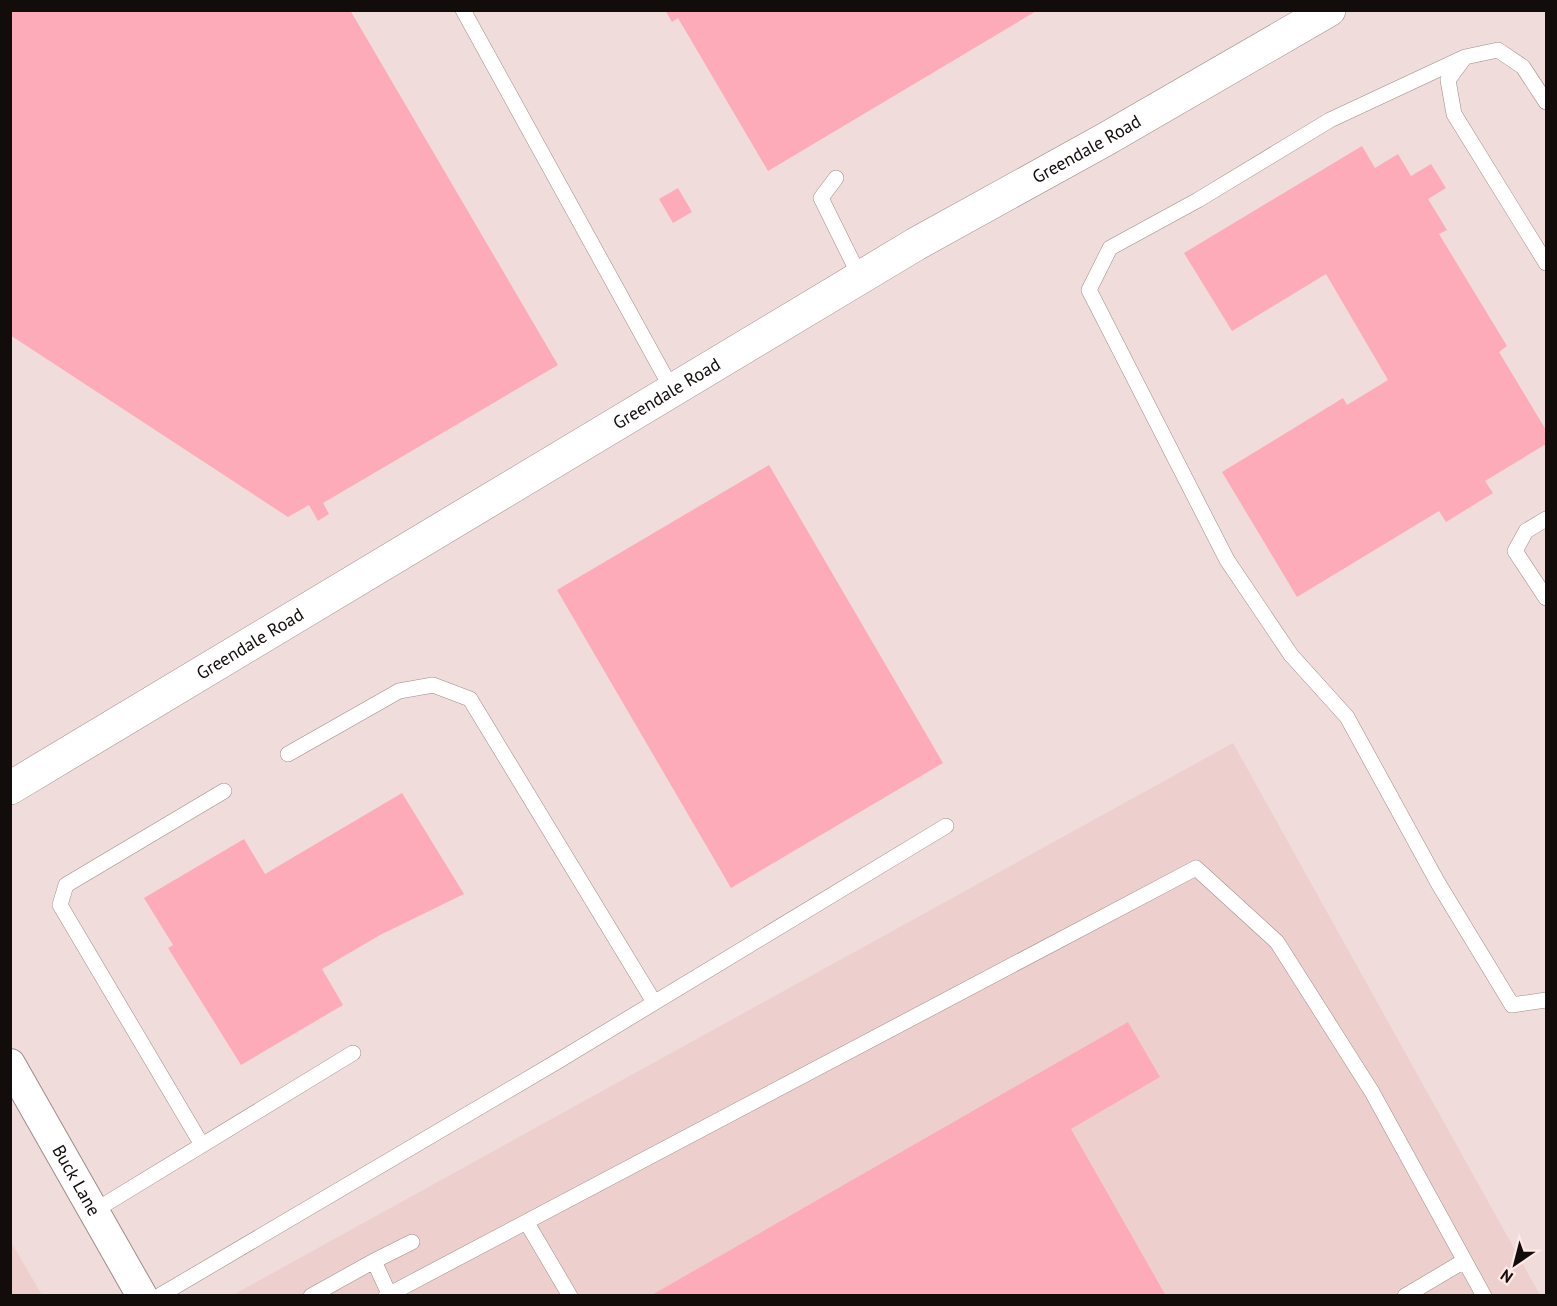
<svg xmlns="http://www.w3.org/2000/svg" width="1557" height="1306" viewBox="0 0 1557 1306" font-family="'PT Sans',sans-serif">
  <rect width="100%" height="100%" fill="#f0dcda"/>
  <!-- built -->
  <path fill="#edd0cd" d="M 1233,743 L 1540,1295 L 231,1296 Z
    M 11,1242 L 42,1295 L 11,1295 Z"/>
  <!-- building -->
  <path fill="#fdabb8" d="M 10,10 L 350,10 L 558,365 L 323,503 L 329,514 L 318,521 L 309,505 L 288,517 L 10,335 Z
    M 665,10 L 1038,10 L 768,171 L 678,18 L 672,22 Z
    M 1362,146 L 1375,168 L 1398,154 L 1411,176 L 1431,164 L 1446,188 L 1428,199 L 1447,230 L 1439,234 L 1507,346 L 1499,352 L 1546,430 L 1546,444 L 1485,481 L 1493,493 L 1446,522 L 1439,511 L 1297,597 L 1222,472 L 1343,398 L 1347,405 L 1388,380 L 1326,274 L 1232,331 L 1184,253 Z
    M 678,188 L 692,212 L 673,223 L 659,199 Z
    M 769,465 L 943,763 L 731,888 L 557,590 Z
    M 402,793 L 464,894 L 380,935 L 322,969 L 343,1005 L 241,1065 L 168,948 L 173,945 L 144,898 L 244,839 L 265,874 Z
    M 1128,1022 L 1160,1077 L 1071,1129 L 1166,1296 L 650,1296 Z"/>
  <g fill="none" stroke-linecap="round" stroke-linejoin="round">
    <defs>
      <path id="lane" d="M 463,10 L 673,391
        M 1465,57 L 1330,120 L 1198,200 L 1110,248 L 1089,290 L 1227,560 L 1291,655 L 1347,717 L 1438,883 L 1512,1005 L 1546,1000
        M 1546,102 L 1523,67 L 1498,50 L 1465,57 L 1448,80 L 1454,114 L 1546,263
        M 836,178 L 821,198 L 860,277
        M 1546,519 L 1526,531 L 1515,551 L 1546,598
        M 288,754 L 399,691 L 433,685 L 470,699 L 654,1002
        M 202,1145 L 60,905 L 66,885 L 224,791
        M 94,1211 L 353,1053
        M 527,1223 L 570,1296
        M 374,1261 L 412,1242
        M 159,1296 L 558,1061 L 946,826
        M 311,1296 L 374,1261 L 390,1296
        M 386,1296 L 1196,868 L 1277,942 L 1372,1092 L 1484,1296
        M 1405,1296 L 1464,1261"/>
      <g id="street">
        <path id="s1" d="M 10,1064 L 142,1296"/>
      </g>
      <g id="secondary">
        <path id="s2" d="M 10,788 L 916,244 L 1106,139 L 1329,10"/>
      </g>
    </defs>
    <!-- lane casing -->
    <use href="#lane" stroke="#9e8c8a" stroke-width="16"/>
    <!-- street casing -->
    <use href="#street" stroke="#9e8c8a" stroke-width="32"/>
    <!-- secondary casing -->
    <use href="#secondary" stroke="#9e8c8a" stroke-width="34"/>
    <!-- lane -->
    <use href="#lane" stroke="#fff" stroke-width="15"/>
    <!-- street -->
    <use href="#street" stroke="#fff" stroke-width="30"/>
    <!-- secondary -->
    <use href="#secondary" stroke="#fff" stroke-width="33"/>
  </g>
  <g text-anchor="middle" stroke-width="5" stroke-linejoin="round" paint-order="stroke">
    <!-- street labels -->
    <g font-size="18" fill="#120c0b" stroke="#fee9e7">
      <text dy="6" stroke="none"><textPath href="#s2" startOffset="1252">Greendale Road</textPath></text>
      <text dy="6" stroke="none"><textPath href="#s2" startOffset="766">Greendale Road</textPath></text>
      <text dy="6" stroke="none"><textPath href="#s2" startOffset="280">Greendale Road</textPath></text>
      <text dy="6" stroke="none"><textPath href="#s1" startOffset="134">Buck Lane</textPath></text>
    </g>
  </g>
  <!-- border -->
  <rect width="1557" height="1306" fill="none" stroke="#120c0b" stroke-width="24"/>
  <!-- north arrow -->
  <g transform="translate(1515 1264) rotate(215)" stroke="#fee9e7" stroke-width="4.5" paint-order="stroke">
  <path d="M0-4.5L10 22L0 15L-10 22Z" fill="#120c0b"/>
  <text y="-9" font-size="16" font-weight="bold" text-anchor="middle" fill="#120c0b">N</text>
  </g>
</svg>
